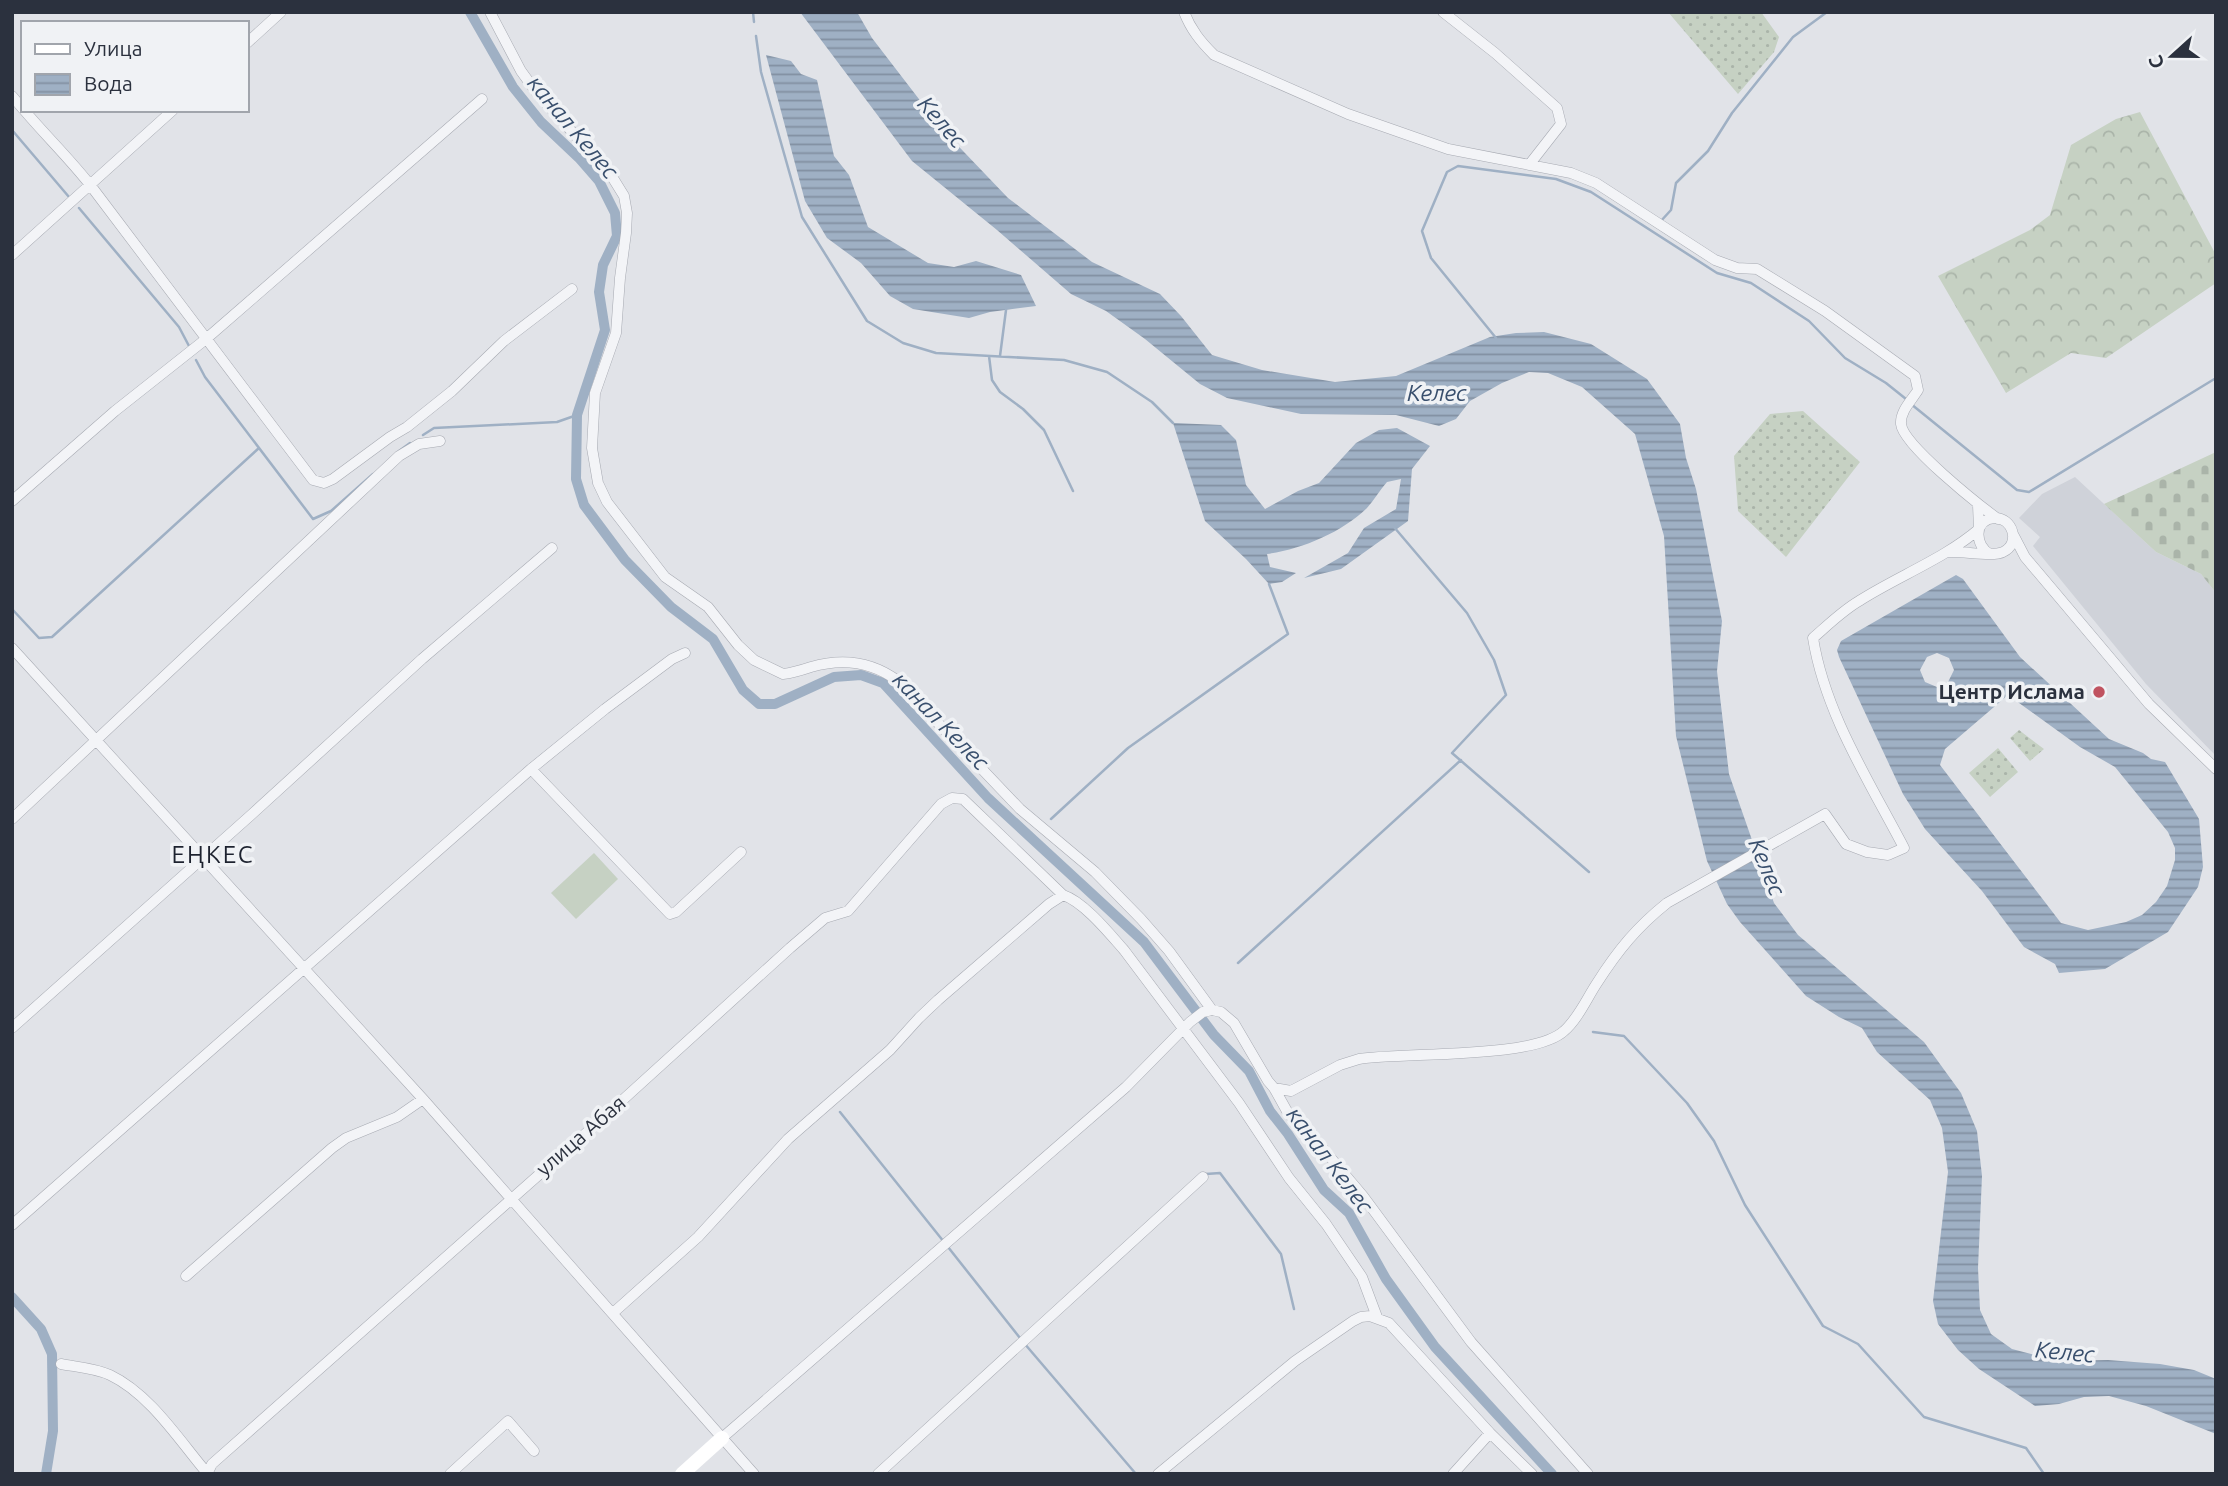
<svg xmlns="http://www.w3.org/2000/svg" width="2228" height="1486" viewBox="0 0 2228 1486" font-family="Ubuntu,sans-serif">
  <defs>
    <pattern id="grass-dots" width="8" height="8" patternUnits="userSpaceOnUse" patternTransform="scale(1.75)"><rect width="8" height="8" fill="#c6d1c3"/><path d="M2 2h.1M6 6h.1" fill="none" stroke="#aab4a9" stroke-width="1.8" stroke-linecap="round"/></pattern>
    <pattern id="forest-crowns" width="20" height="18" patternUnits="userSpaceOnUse" patternTransform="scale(1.75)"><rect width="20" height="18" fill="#c6d1c3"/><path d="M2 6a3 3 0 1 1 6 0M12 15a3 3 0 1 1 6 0" fill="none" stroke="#aab4a9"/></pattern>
    <pattern id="cemetery-stones" width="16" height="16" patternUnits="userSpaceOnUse" patternTransform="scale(1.75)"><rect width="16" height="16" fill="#c6d1c3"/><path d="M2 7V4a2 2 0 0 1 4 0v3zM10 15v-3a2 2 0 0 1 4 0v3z" fill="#aab4a9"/></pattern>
    <pattern id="water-rules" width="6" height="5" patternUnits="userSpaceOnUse" patternTransform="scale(1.75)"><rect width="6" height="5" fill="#9fb0c4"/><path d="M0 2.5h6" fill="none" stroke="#8290a1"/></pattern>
  </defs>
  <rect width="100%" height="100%" fill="#e1e3e8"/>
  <!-- built -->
  <path fill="#cfd2d9" d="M 2075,477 L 2156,552 L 2201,574 L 2216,593 L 2216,756 L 2146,684 L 2033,546 L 2040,537 L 2019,518 L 2042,494 Z"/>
  <!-- grass -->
  <path fill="url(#grass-dots)" d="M 1668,12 L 1761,12 L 1779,37 L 1774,52 L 1738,94 Z
    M 1803,411 L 1860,462 L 1786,557 L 1738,511 L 1734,456 L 1770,414 Z
    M 2019,730 L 2044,749 L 2030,761 L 2010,738 Z
    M 1998,748 L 2018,772 L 1990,797 L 1969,773 Z"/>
  <!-- forest -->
  <path fill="url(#forest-crowns)" d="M 2140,112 L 2216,255 L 2216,283 L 2106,358 L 2071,353 L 2006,393 L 1938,276 L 2030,230 L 2050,215 L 2071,145 L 2116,119 Z"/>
  <!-- cemetery -->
  <path fill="url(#cemetery-stones)" d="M 2216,452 L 2216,593 L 2201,574 L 2156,552 L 2104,504 Z"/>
  <!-- pitch -->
  <path fill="#c6d1c3" d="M 594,853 L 618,879 L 576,919 L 551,893 Z"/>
  <!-- water -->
  <path fill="url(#water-rules)" fill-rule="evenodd" d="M 800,12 L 857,12 L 872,38 L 942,129 L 1008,198 L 1092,262 L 1160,294 L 1181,316 L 1212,355 L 1262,370 L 1335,382 L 1396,376 L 1490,337 L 1516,333 L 1544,332 L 1591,344 L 1647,379 L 1680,424 L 1686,458 L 1696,489 L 1722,621 L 1717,671 L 1729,774 L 1767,883 L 1774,903 L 1798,935 L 1924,1042 L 1961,1093 L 1977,1131 L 1982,1176 L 1978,1268 L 1980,1310 L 1991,1334 L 2012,1349 L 2057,1361 L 2108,1360 L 2160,1364 L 2194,1370 L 2216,1379 L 2216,1434 L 2146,1406 L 2109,1396 L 2084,1397 L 2059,1404 L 2035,1406 L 1979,1369 L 1958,1350 L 1938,1324 L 1933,1301 L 1948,1172 L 1942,1128 L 1930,1100 L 1877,1052 L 1862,1028 L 1839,1017 L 1806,996 L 1740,922 L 1727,904 L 1707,861 L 1676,736 L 1664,536 L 1635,434 L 1582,387 L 1548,373 L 1529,372 L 1502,383 L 1470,401 L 1456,419 L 1439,426 L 1396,415 L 1301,414 L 1227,398 L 1200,384 L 1145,339 L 1106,311 L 1071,294 L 997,230 L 912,161 Z
    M 766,55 L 791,61 L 801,74 L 817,80 L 834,156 L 849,175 L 868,227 L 928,263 L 954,267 L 976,261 L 1021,275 L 1036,306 L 990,312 L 969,318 L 913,309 L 890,296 L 861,263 L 827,238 L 805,201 Z
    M 1173,423 L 1221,425 L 1236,440 L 1246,485 L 1265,509 L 1298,491 L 1319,483 L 1356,443 L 1379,430 L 1397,428 L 1430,446 L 1412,469 L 1408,521 L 1341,569 L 1304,578 L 1348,553 L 1364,528 L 1396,509 L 1401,479 L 1387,482 C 1380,490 1374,500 1367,508 C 1341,533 1302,549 1267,554 L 1270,567 L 1296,573 L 1282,582 L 1269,584 L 1246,559 L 1205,521 Z
    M 1956,575 L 1963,579 L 2020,657 L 2109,739 L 2143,753 L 2151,759 L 2165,762 L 2199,819 L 2203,867 L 2198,887 L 2168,932 L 2105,969 L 2059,973 L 2055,964 L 2024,947 L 1982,891 L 1925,829 L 1903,794 L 1839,657 L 1837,650 L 1841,641 ZM 1937,653 L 1949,658 L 1954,670 L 1948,682 L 1937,687 L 1925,682 L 1920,670 L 1927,657 ZM 2008,695 L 2080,747 L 2115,767 L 2168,832 L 2175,848 L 2175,860 L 2167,886 L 2156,902 L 2142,915 L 2126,922 L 2088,930 L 2061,923 L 1940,765 L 1945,749 Z"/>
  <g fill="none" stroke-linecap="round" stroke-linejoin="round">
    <!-- stream -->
    <path stroke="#9fb0c4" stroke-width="2.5" d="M 753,12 L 754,22
      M 756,36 L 761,72 L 802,217 L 867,321 L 903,343 L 936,353 L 1064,360 L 1107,372 L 1152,402 L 1173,423
      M 12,130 L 69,197
      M 79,208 L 179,327 L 189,346
      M 1660,222 L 1671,210 L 1676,183 L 1708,151 L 1732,113 L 1793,37 L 1827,12
      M 1496,338 L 1431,258 L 1422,231 L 1447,172 L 1458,166 L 1556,179 L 1591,192 L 1717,273 L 1751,283 L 1809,321 L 1845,358 L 1886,383 L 1906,399
      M 989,356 L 992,380 L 1000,392 L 1023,409 L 1044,430 L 1073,491
      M 1000,356 L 1006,310
      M 196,360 L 205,377 L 313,519 L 331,511 L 373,474
      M 1911,404 L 2017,490 L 2029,492 L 2216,378
      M 423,435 L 434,428 L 557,422 L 577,415
      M 399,451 L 410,443
      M 1394,527 L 1467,613 L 1494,660 L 1506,695 L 1452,753 L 1589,872
      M 12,609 L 39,638 L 52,637 L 259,448
      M 1051,819 L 1128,748 L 1288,634 L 1269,584
      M 1238,963 L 1461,760
      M 1593,1032 L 1624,1036 L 1687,1103 L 1714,1141 L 1745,1205 L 1823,1326 L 1858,1344 L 1924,1417 L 2026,1448 L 2044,1474
      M 840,1112 L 944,1242
      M 1206,1174 L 1220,1173 L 1281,1254 L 1294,1309
      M 948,1247 L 1020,1338
      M 1024,1343 L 1136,1474"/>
    <!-- canal -->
    <path stroke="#9fb0c4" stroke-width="10" d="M 470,12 L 513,87 L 541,122 L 579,158 L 599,181 L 615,213 L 617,236 L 603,265 L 599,292 L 605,330 L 577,415 L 576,479 L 584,505 L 625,560 L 671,607 L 713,639 L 743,690 L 759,704 L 775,704 L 834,677 L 861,675 L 883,683 L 988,798 L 1144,942 L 1214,1035 L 1249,1071 L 1270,1111 L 1288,1134 L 1324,1190 L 1349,1213 L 1386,1279 L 1435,1347 L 1552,1474
      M 12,1297 L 41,1329 L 52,1354 L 53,1431 L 46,1474"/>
    <defs>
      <path id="minor" d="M 490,12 L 521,71 L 537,93 L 611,175 L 624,196 L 627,213 L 626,233 L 620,278 L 616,333 L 595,393 L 592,448 L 598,483 L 607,502 L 665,577 L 708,607 L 738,645 L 754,660 L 783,674 C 793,673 802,670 811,667 C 842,658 871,661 898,681 L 1020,809 L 1095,872 L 1141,919 L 1169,951 L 1212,1010
        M 1184,12 C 1191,30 1201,42 1214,55 L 1348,114 L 1448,149 L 1571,173 L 1596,183 L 1715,260 L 1737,268 L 1757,269 L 1825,311 L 1915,376 L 1918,390 C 1912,400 1900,411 1901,424 C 1903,445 1979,505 1998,519
        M 1443,12 L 1495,53 L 1557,108 L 1561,124 L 1529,165
        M 247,43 L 281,12
        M 12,96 L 23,109
        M 24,110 C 46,136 70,159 91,186 L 313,480 L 324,483 L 333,479 L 390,437 L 407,427 L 452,391 L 504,341 L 572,289
        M 12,255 L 173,110
        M 12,501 L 115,411 L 206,339 L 482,99
        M 2013,534 L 2025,557 L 2149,704 L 2216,769
        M 1949,552 C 1963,551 1993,557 2003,552 C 2021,544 2013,517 1994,518 C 1973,520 1975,546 1990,554
        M 12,648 L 423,1099 L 754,1474
        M 531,769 L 670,914 L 676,912 L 741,852
        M 12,819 L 399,456 L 419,444 L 440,441
        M 12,1028 L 251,815 L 422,659 L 552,548
        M 1274,1088 L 1288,1113 L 1319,1144 L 1363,1196 L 1471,1342 L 1588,1474
        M 12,1225 L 531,769 L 605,709 L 672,659 L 685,653
        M 186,1276 L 332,1148 L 346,1138 L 397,1117 L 423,1099
        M 613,1313 L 698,1237 L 788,1139 L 890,1050 L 919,1018 L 938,1000 L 1049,904 L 1063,895
        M 61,1364 C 77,1367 95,1368 110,1375 C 150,1394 179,1440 207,1473
        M 722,1438 L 1126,1087 L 1190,1022 L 1203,1012 L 1212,1010 L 1221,1012 L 1234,1023 L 1268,1081 L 1274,1088 L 1291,1091 L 1340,1065 L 1359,1059 C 1405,1052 1534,1059 1564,1031 C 1578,1019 1587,998 1597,983 C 1618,950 1637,927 1667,903 L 1825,814 L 1846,844 L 1867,852 L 1888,855 L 1904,848 C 1869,781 1825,713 1813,638 C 1828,625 1842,611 1859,601 C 1898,576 1944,559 1979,529 L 1978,505
        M 207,1474 L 212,1464 L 594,1126 L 790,948 L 825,918 L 848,911 L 941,804 L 952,798 L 963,799 L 1063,895 C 1084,902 1109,933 1124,950 L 1239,1103 L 1289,1178 L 1326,1224 L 1362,1277 L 1377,1317
        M 450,1474 L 508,1421 L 534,1451
        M 878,1474 L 1203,1177
        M 1158,1474 L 1295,1361 L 1353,1321 L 1361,1317 L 1370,1316 L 1389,1323 L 1490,1433 L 1532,1474
        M 1453,1474 L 1490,1433"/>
    </defs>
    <!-- minor casing -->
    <use href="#minor" stroke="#a7aab2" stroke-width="11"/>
    <!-- minor -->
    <use href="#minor" stroke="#f3f4f7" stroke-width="10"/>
    <!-- secondary -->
    <path stroke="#fff" stroke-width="14" d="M 682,1474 L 722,1438"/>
  </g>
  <!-- markers -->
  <circle fill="#c05360" stroke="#f0f2f5" stroke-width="2.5" cx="2099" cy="692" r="7"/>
  <g text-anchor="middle" stroke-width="7" stroke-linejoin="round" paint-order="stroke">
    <!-- poi labels -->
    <g font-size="21" font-weight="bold" fill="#2b313e" stroke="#f0f2f5" text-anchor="end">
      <text x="2085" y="699">Центр Ислама</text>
    </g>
    <!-- street labels -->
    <g font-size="21" fill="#2b313e" stroke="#f0f2f5">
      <text transform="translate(581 1136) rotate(-41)" y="7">улица Абая</text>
    </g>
    <!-- water labels -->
    <g font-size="23" font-style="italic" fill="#394f6d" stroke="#f0f2f5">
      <text transform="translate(942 122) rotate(49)" y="8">Келес</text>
      <text transform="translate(573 127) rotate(50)" y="8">канал Келес</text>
      <text x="1437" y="401">Келес</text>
      <text transform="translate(941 721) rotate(46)" y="8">канал Келес</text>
      <text transform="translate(1767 867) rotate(67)" y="8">Келес</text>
      <text transform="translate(1330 1160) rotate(53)" y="8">канал Келес</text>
      <text transform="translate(2065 1352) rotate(5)" y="8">Келес</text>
    </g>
    <!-- quarter labels -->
    <g font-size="24" letter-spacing="2" fill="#1d222f" stroke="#f0f2f5">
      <text x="213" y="863">ЕҢКЕС</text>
    </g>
  </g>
  <!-- border -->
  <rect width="2228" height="1486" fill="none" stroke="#2b313e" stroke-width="28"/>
  <!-- legend -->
  <rect x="21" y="21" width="228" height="91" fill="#f0f2f5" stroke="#a1a5ac" stroke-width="2"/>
  <rect x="35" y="44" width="35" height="10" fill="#ffffff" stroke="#a1a5ac" stroke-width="2"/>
  <text x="84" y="56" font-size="21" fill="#2b313e">Улица</text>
  <rect x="35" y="74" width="35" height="21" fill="url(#water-rules)" stroke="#a1a5ac" stroke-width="2"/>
  <text x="84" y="91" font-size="21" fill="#2b313e">Вода</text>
  <!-- north arrow -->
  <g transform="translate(2172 56) rotate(249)" stroke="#f0f2f5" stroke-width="5" paint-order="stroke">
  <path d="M0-5L12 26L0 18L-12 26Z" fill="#2b313e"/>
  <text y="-10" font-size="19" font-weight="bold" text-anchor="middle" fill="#2b313e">С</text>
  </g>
</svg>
